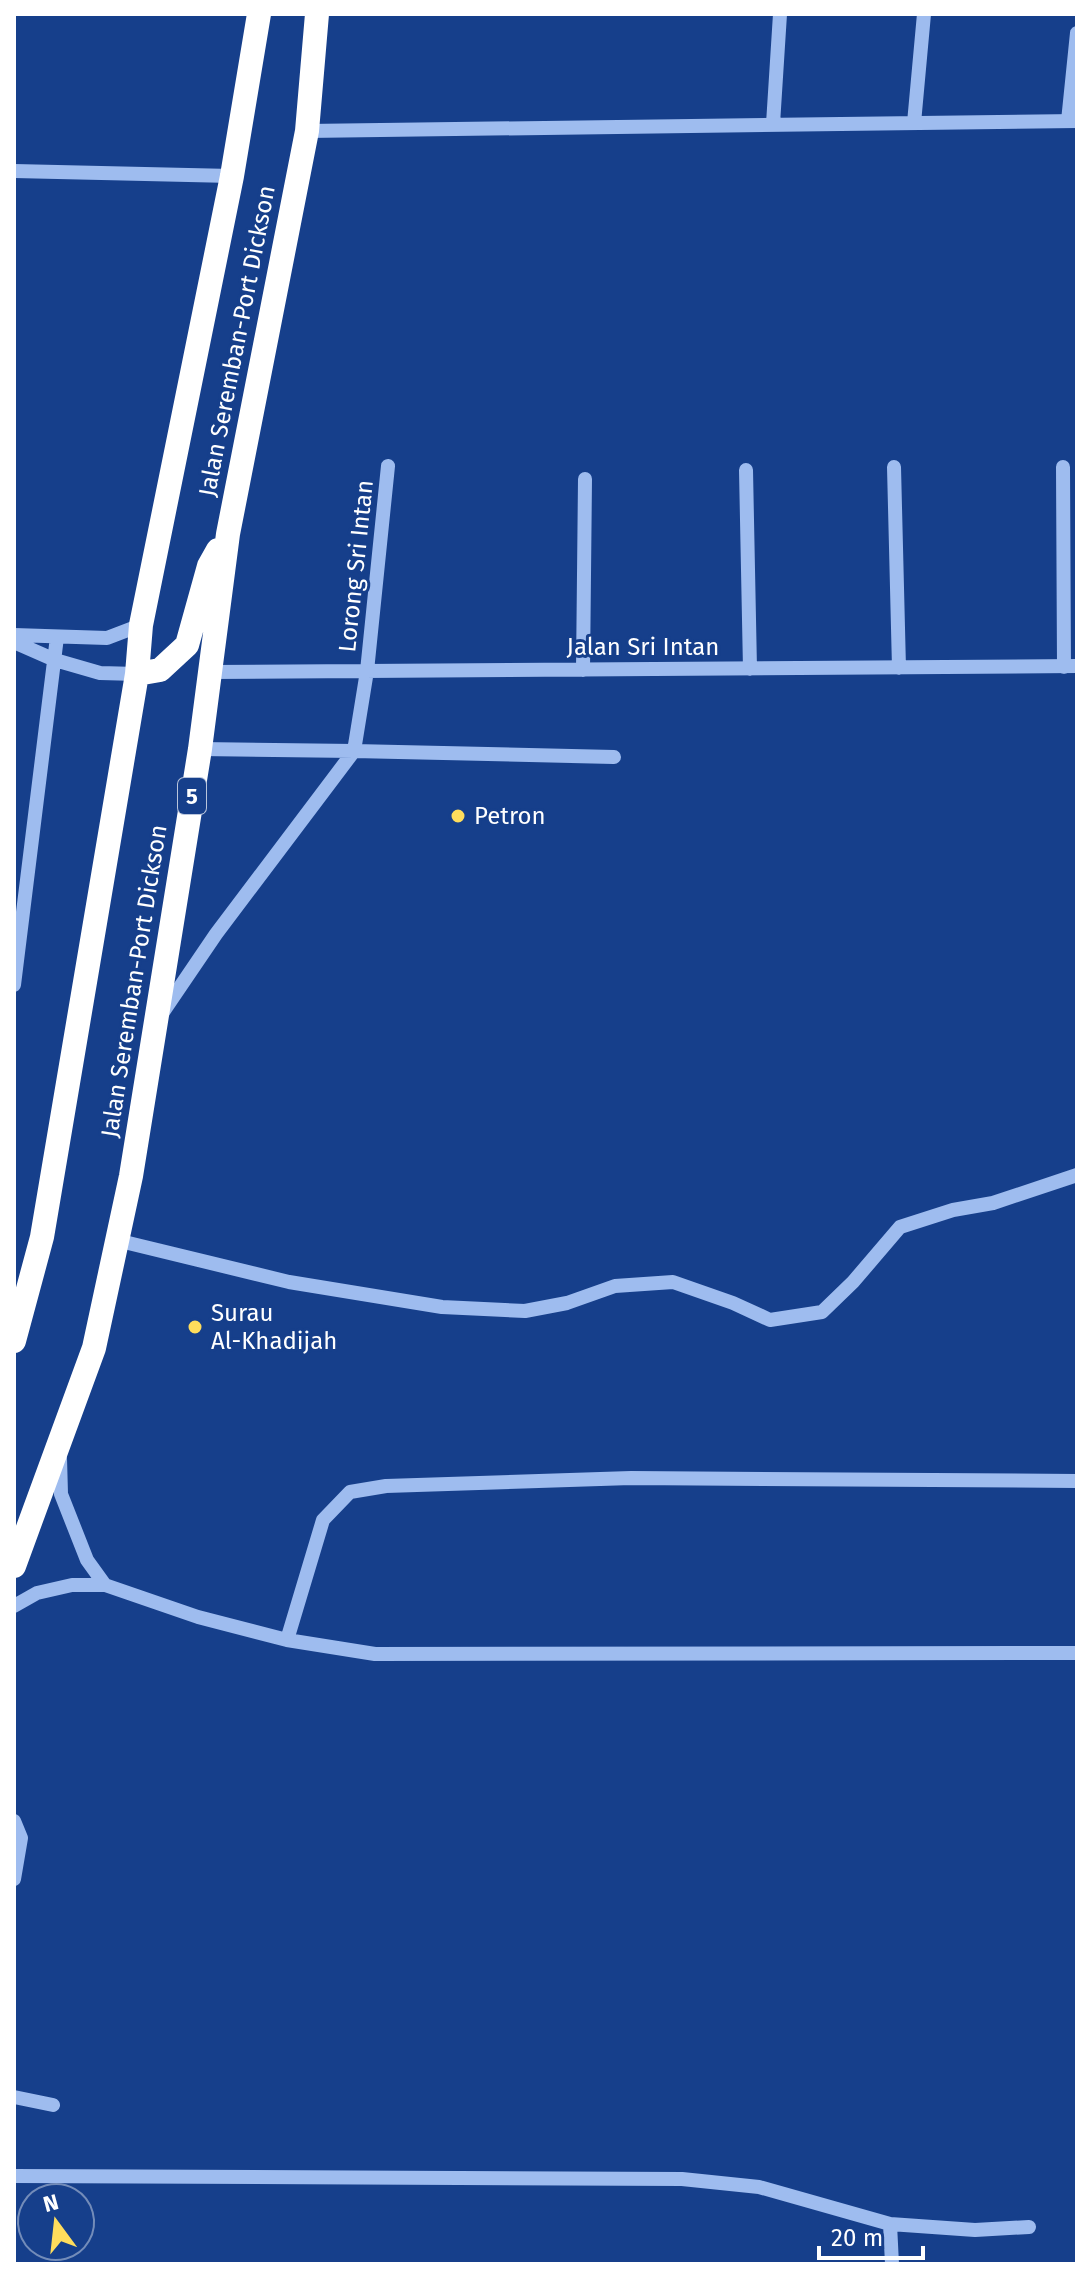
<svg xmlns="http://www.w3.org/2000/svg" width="1091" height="2278" viewBox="0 0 1091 2278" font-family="'Fira Sans',sans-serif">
  <rect width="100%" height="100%" fill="#163f8b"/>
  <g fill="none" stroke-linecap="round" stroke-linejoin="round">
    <!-- minor -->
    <path stroke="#9ebcef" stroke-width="14" d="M 1068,121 L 1077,33
      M 914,123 L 924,14
      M 773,124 L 780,14
      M 307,131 L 1077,121
      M 14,171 L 232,176
      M 894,467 L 899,668
      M 1063,467 L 1064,667
      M 746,470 L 750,669
      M 14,635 L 107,638 L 141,625
      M 14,642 L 55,660 L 100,673 L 137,674
      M 583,670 L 585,479
      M 209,672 L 1077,666
      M 200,749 L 354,751 L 367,671 L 388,466
      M 14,985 L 57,637
      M 161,1015 L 216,934 L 354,751 L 614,757
      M 116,1240 L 289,1282 L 442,1307 L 525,1311 L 567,1303 L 615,1286 L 673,1282 L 733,1303 L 770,1320 L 822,1312 L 853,1282 L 900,1227 L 953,1210 L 993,1203 L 1077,1175
      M 60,1458 L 61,1494 L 87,1560 L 105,1585
      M 14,1606 L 37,1593 L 72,1585 L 105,1585 L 198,1617 L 287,1640 L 375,1654 L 1077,1653
      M 287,1640 L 323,1520 L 350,1492 L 386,1486 L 631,1478 L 1077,1481
      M 14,1821 L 21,1838 L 14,1879
      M 14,2097 L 53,2105
      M 14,2176 L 682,2179 L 759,2187 L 890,2224 L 975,2230 L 1029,2227
      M 890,2224 L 892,2264"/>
    <!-- highway -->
    <path stroke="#fff" stroke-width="24" d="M 137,674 L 160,670 L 187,645 L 209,566 L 218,550
      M 14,1341 L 42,1237 L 137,674 L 141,625 L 232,176 L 259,14
      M 14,1566 L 94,1348 L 131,1176 L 200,749 L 228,534 L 307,131 L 317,14"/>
  </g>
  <!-- markers -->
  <g fill="#ffdd5c" stroke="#163f8b" stroke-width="3">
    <circle cx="458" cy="816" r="8"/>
    <circle cx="195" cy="1327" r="8"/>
  </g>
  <g text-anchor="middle" stroke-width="6" stroke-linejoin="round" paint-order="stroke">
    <!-- shield labels -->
    <rect fill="#163f8b" stroke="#b9c5dc" stroke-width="2" x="178" y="778" width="28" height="36" rx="6"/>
    <g font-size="22" font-weight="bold" fill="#fff">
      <text x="192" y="804">5</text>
    </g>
    <!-- street labels -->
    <g font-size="24" fill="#fff" stroke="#163f8b">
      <text transform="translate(237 341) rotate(-79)" y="8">Jalan Seremban-Port Dickson</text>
      <text transform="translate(356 566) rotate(-84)" y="8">Lorong Sri Intan</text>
      <text x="643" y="655">Jalan Sri Intan</text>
      <text transform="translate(134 981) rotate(-81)" y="8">Jalan Seremban-Port Dickson</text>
    </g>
    <!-- poi labels -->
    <g font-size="24" fill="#fff" stroke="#163f8b" text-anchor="start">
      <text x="474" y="824">Petron</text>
      <text x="211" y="1321">Surau<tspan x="211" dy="28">Al-Khadijah</tspan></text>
    </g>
  </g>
  <!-- border -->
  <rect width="1091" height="2278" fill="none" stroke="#ffffff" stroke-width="32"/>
  <!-- north arrow -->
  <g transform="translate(56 2222) rotate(345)"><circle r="38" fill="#163f8b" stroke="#738cb9" stroke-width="2"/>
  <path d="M0-6L14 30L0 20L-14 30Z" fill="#ffdd5c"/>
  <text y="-12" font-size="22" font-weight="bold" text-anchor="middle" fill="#ffffff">N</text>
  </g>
  <!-- scale -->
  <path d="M819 2246v12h104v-12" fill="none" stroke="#ffffff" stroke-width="4"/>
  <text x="831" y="2246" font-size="24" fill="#ffffff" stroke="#163f8b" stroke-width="6" paint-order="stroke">20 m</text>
</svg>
